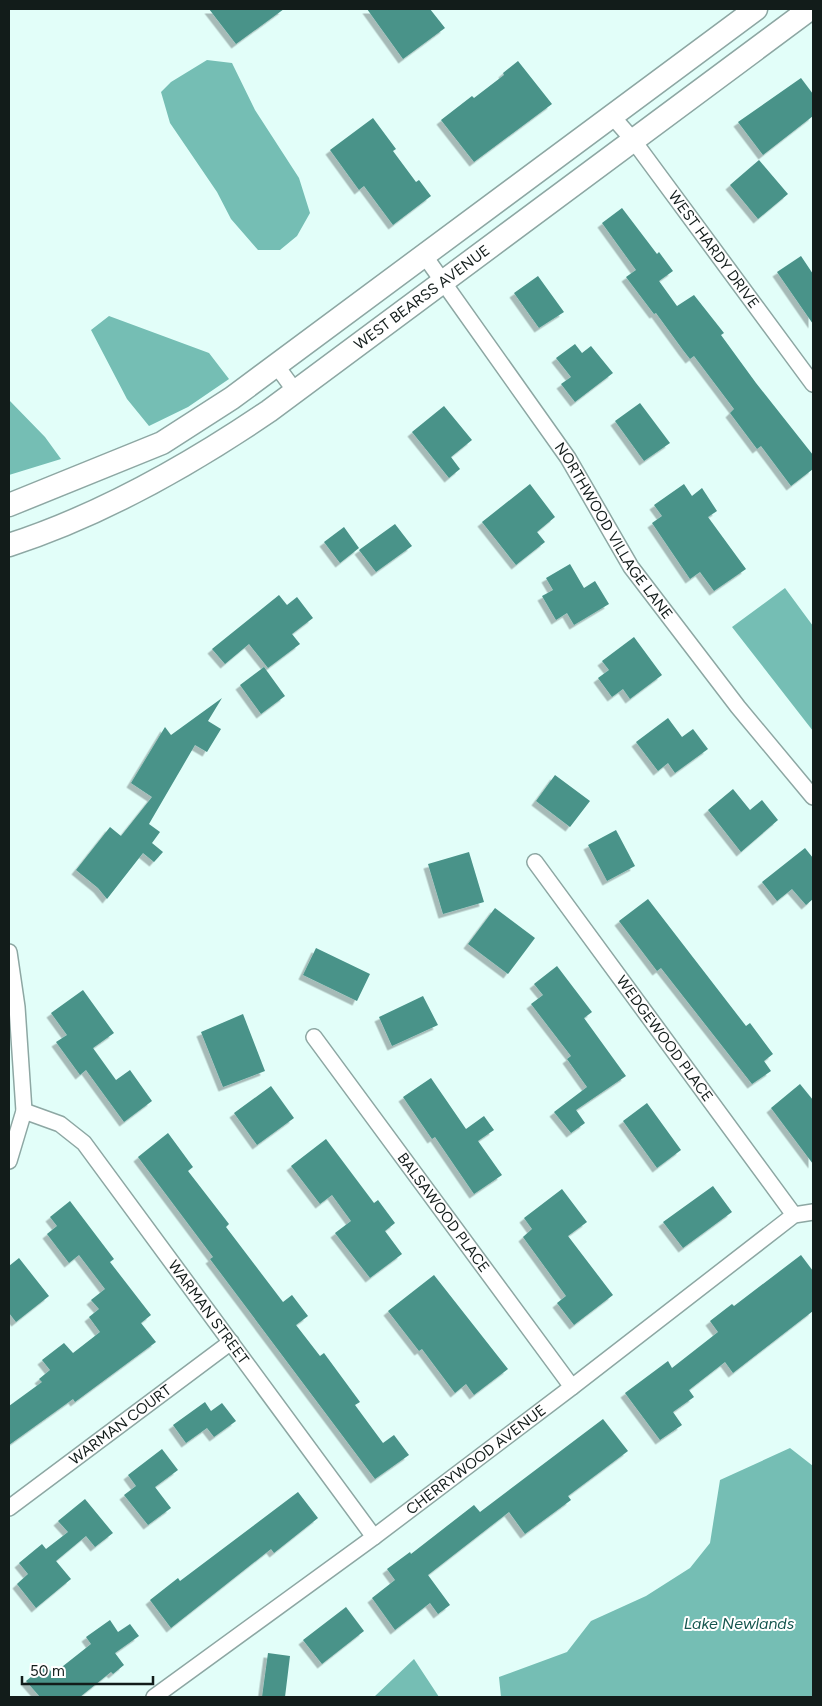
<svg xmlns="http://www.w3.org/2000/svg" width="822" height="1706" viewBox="0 0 822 1706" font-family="Figtree,sans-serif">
  <defs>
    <filter id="shadow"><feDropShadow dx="-4.5" dy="4.5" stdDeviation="0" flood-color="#0004"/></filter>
  </defs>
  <rect width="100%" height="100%" fill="#e2fef9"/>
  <!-- water -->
  <path fill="#75beb4" d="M 207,60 L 232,63 L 255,110 L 299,178 L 310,213 L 297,236 L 280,250 L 258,250 L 231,219 L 217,192 L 170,123 L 161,92 L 171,82 Z
    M 109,316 L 209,353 L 229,379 L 188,407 L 149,426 L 127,399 L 91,330 Z
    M 9,400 L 45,437 L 61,459 L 9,475 Z
    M 785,588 L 813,626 L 813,731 L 732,627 Z
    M 790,1448 L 813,1466 L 813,1697 L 501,1697 L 499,1677 L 567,1652 L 591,1621 L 646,1596 L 690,1568 L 710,1543 L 720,1480 Z
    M 414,1659 L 439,1697 L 374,1697 Z"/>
  <!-- building -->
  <path fill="#499389" filter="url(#shadow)" d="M 209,9 L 284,9 L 236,44 Z
    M 367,9 L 430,9 L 445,28 L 403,59 Z
    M 518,61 L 552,104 L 474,162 L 441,120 L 472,96 L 474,98 L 504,75 L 503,73 Z
    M 801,78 L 813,94 L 813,116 L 763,155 L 738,122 Z
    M 373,118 L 396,149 L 393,151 L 416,182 L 419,180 L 431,196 L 393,225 L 364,186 L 359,190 L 330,150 Z
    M 759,160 L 788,194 L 758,219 L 730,185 Z
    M 622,208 L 657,254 L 659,252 L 673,271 L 659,281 L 677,306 L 694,295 L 724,333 L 721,335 L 756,383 L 813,455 L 813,469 L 791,486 L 761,446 L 757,449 L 730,413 L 734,409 L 694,356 L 690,359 L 683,350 L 656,313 L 654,314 L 626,277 L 636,270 L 602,223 Z
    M 801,256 L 813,274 L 813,324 L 777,272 Z
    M 538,276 L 564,312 L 539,328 L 514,293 Z
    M 575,344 L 582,353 L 591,346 L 613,373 L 575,402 L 561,384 L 571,377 L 556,358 Z
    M 640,403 L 670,443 L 644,461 L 615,421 Z
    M 444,406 L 472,440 L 451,457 L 460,469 L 449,478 L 412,432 Z
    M 530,484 L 555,517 L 537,532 L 545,542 L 516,565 L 482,522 Z
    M 684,484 L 692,496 L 702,488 L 717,511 L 708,517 L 746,569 L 714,591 L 700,572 L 690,579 L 652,523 L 662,516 L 654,505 Z
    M 395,524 L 412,546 L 376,572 L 359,550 Z
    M 344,527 L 359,548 L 340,563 L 324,542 Z
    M 570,564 L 584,588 L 595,581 L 609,604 L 574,625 L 567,613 L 556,620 L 542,596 L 553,590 L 546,578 Z
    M 279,595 L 287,605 L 297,597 L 313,618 L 292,634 L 300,644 L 268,668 L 249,644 L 225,664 L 212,649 Z
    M 634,637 L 662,675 L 630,699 L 623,689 L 612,697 L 598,678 L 609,670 L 602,661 Z
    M 264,667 L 285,696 L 261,714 L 240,685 Z
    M 222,698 L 208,721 L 221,729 L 207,752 L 195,745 L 149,824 L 160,832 L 152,843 L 163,852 L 154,862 L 143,853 L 107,899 L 98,888 L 76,870 L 110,827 L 121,836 L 152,797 L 131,783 L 165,727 L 171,735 Z
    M 668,718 L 682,737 L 693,729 L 708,749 L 675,773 L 668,763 L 658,771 L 636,742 Z
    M 555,775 L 590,801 L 570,827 L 536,801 Z
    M 733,789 L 750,810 L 762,800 L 778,820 L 741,852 L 708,810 Z
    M 616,830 L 635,866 L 607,881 L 588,845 Z
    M 805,848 L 813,858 L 813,899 L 806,905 L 792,889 L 777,901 L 762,882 Z
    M 469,852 L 484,902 L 443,914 L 428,864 Z
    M 648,899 L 746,1026 L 750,1023 L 773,1054 L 764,1061 L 771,1071 L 752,1084 L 661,968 L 657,971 L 619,921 Z
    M 495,908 L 535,938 L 508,974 L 468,944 Z
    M 316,948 L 370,974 L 357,1001 L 303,975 Z
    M 557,966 L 592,1012 L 584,1018 L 626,1076 L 576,1110 L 585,1123 L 571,1133 L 554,1112 L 587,1087 L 567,1059 L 571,1056 L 531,1004 L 543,995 L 534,984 Z
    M 83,990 L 114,1033 L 93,1048 L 116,1080 L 130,1070 L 152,1101 L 124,1122 L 86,1070 L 80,1075 L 56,1042 L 67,1035 L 51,1013 Z
    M 423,996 L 438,1025 L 392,1046 L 379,1017 Z
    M 243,1014 L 265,1071 L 223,1087 L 201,1032 Z
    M 431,1078 L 466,1129 L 484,1116 L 494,1130 L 478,1141 L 502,1175 L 474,1194 L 435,1137 L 432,1139 L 403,1097 Z
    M 800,1084 L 813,1100 L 813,1164 L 771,1108 Z
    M 271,1086 L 294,1118 L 257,1145 L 234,1113 Z
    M 647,1103 L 681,1150 L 657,1168 L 623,1121 Z
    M 168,1133 L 193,1167 L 188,1171 L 229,1224 L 226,1227 L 283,1302 L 292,1295 L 308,1316 L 296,1325 L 320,1356 L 324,1353 L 360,1402 L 355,1405 L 383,1443 L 394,1435 L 409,1455 L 375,1479 L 210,1259 L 213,1257 L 138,1157 Z
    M 326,1139 L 374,1203 L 378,1200 L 395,1223 L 385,1231 L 402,1254 L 370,1278 L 335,1233 L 351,1221 L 332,1195 L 320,1204 L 291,1166 Z
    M 713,1186 L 732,1212 L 683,1248 L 663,1222 Z
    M 562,1189 L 587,1222 L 568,1236 L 613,1295 L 574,1325 L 557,1303 L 566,1296 L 523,1237 L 532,1229 L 524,1218 Z
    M 70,1201 L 114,1259 L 110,1262 L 151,1315 L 141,1323 L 156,1342 L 75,1402 L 73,1399 L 9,1445 L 9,1406 L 42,1382 L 39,1379 L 50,1370 L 42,1360 L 64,1343 L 73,1353 L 100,1332 L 89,1317 L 99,1309 L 91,1300 L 105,1289 L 79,1255 L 69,1263 L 47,1234 L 57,1226 L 50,1217 Z
    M 801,1255 L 813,1271 L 813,1311 L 733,1373 L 725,1362 L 689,1390 L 694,1397 L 673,1412 L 682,1425 L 660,1440 L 625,1393 L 668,1361 L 672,1368 L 718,1332 L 710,1321 L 732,1304 L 734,1306 Z
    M 19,1258 L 49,1296 L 16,1322 L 9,1313 L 9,1266 Z
    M 434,1275 L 508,1369 L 474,1395 L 466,1384 L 455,1393 L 422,1349 L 419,1351 L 388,1311 Z
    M 205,1402 L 211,1411 L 222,1403 L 236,1421 L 214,1437 L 207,1428 L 186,1443 L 173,1425 Z
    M 603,1419 L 628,1451 L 568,1496 L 571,1500 L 525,1534 L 509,1512 L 428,1575 L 450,1605 L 438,1614 L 430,1603 L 395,1630 L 372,1598 L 395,1580 L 387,1569 L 410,1552 L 411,1554 L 474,1505 L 480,1512 Z
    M 162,1449 L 178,1470 L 155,1487 L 171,1508 L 148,1525 L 124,1495 L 136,1486 L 128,1475 Z
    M 298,1492 L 318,1518 L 274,1553 L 271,1549 L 171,1628 L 150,1600 L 178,1578 L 180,1581 Z
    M 85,1499 L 113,1533 L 95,1547 L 86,1536 L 56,1561 L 71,1579 L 36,1608 L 17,1584 L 28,1574 L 19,1563 L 42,1544 L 46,1549 L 68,1532 L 58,1521 Z
    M 346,1607 L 364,1631 L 322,1664 L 303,1640 Z
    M 110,1620 L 118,1632 L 130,1624 L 139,1636 L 115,1653 L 124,1665 L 113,1674 L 111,1672 L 80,1697 L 40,1697 L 26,1681 L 46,1665 L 53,1674 L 91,1644 L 86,1637 Z
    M 268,1653 L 290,1656 L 285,1697 L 262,1697 Z"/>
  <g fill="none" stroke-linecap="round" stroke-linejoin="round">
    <defs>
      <g id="street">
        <path id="s1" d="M 612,116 L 633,140 L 813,384"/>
        <path id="s2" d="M 424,255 L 568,458 L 631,567 L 738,707 L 813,797"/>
        <path d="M 276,365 L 295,391"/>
        <path id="s3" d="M 535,862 L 794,1215"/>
        <path d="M 9,952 L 17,1007 L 24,1111 L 9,1161"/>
        <path id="s4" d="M 314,1037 L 572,1387"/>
        <path id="s5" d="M 24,1111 L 60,1124 L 84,1143 L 374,1537"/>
        <path id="s6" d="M 9,1508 L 231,1342"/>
        <path id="s7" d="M 154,1697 L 374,1537 L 572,1387 L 794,1215 L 813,1212"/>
      </g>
      <g id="secondary">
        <path d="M 9,505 L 162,443 L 232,398 L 756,9"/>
        <path id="s8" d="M 9,545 C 102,515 188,466 269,411 L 810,9"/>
      </g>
    </defs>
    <!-- street casing -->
    <use href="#street" stroke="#8da7a3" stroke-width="18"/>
    <!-- secondary casing -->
    <use href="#secondary" stroke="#8da7a3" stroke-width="25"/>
    <!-- street -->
    <use href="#street" stroke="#fff" stroke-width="15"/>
    <!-- secondary -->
    <use href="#secondary" stroke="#fff" stroke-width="22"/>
  </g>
  <g text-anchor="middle" stroke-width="4" stroke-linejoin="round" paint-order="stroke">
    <!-- street labels -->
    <g font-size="15" fill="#121c1a" stroke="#fff">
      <text dy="5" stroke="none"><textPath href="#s1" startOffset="168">WEST HARDY DRIVE</textPath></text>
      <text dy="5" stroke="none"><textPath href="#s8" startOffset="484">WEST BEARSS AVENUE</textPath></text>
      <text dy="5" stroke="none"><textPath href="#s2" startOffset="335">NORTHWOOD VILLAGE LANE</textPath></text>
      <text dy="5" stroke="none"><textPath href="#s3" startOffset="219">WEDGEWOOD PLACE</textPath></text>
      <text dy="5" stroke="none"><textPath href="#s4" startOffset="218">BALSAWOOD PLACE</textPath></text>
      <text dy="5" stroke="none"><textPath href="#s5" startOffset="279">WARMAN STREET</textPath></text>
      <text dy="5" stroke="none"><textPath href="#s6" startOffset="139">WARMAN COURT</textPath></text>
      <text dy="5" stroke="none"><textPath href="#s7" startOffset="400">CHERRYWOOD AVENUE</textPath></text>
    </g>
    <!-- water labels -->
    <g font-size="16" font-style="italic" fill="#15554e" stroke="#fff">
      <text x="739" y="1629">Lake Newlands</text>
    </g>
  </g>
  <!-- border -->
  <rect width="822" height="1706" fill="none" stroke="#121c1a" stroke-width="20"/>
  <!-- scale -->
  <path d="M22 1676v8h131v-8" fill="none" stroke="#121c1a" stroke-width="2.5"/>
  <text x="30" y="1676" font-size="15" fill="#121c1a" stroke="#ffffff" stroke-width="4" paint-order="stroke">50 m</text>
</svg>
